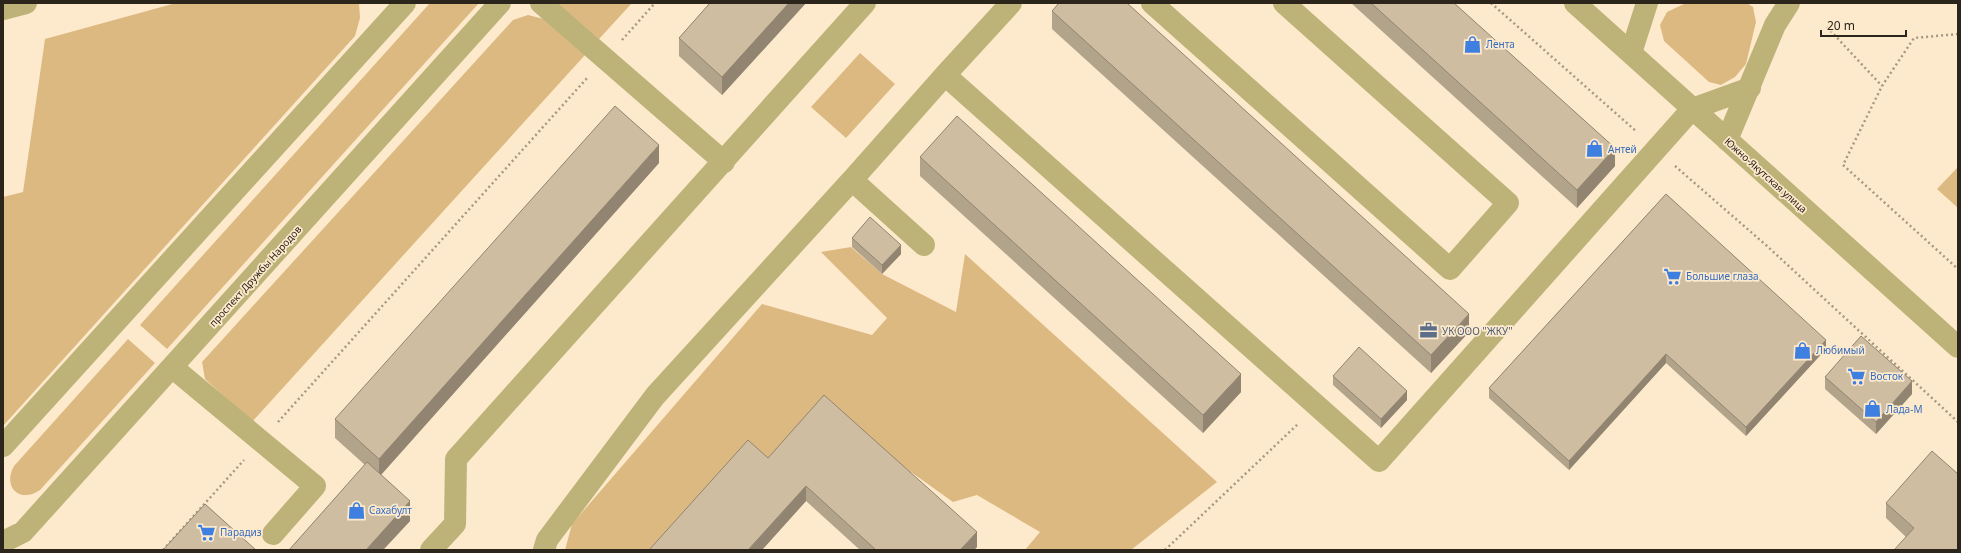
<svg xmlns="http://www.w3.org/2000/svg" width="1961" height="553" viewBox="0 0 1961 553" font-family="'Noto Sans',sans-serif">
  <rect width="100%" height="100%" fill="#fdeacd"/>
  <!-- green -->
  <path fill="#ddb982" d="M 176,3 L 359,3 L 360,18 L 355,36 L 3,426 L 3,197 L 23,192 L 45,39 Z
    M 430,3 L 479,3 L 167,349 L 140,325 Z
    M 557,3 L 632,3 L 599,39 Z
    M 1686,3 L 1747,3 L 1753,7 L 1756,22 L 1746,64 L 1735,77 L 1721,85 L 1709,82 L 1664,41 L 1660,25 L 1667,12 Z
    M 528,15 L 544,19 L 585,55 L 252,422 L 205,379 L 202,362 L 513,20 Z
    M 860,53 L 895,84 L 846,138 L 811,107 Z
    M 1958,167 L 1958,208 L 1937,189 Z
    M 851,247 L 882,274 L 956,312 L 965,254 L 1217,482 L 1131,550 L 1025,550 L 1040,532 L 977,495 L 953,502 L 824,410 L 663,550 L 565,550 L 572,524 L 762,304 L 872,335 L 887,318 L 821,252 Z
    M 128,339 L 155,363 L 40,490 C 20,504 2,487 14,466 Z"/>
  <g fill="none" stroke-linecap="round" stroke-linejoin="round">
    <!-- path -->
    <path stroke="#a69883" stroke-width="2.5" stroke-dasharray="2 3" stroke-linecap="butt" d="M 1491,3 L 1637,132
      M 1827,27 L 1882,86
      M 1958,34 L 1914,38 L 1882,86 L 1843,165 L 1958,269
      M 622,40 L 655,3
      M 1675,166 L 1767,246 L 1958,422
      M 278,422 L 588,77
      M 163,550 L 244,460
      M 1165,550 L 1299,423"/>
    <!-- minor -->
    <path stroke="#bdb378" stroke-width="22" d="M 541,3 L 724,162
      M 1011,3 L 945,75 L 1379,461 L 1692,109 L 1750,88
      M 1152,3 L 1450,269 L 1508,203 L 1284,3
      M 1575,3 L 1958,347
      M 3,9 L 26,3
      M 1631,53 L 1647,3
      M 1727,140 L 1775,25 L 1789,3
      M 924,245 L 852,180 L 945,75
      M 172,367 L 315,486 L 273,534
      M 3,446 L 405,3
      M 3,542 L 23,532 L 500,3
      M 431,550 L 455,524 L 456,459 L 865,3
      M 544,550 L 547,540 L 655,396 L 852,180"/>
  </g>
  <!-- wall -->
  <path fill="#b2a38b" d="M 710,3 L 806,3 L 722,95 L 679,56 L 679,38 Z
    M 1351,3 L 1454,3 L 1615,166 L 1577,208 Z
    M 1052,11 L 1469,332 L 1431,373 L 1052,29 Z
    M 920,157 L 1241,392 L 1203,433 L 920,176 Z
    M 659,163 L 381,475 L 410,521 L 383,550 L 289,550 L 365,465 L 335,438 L 335,419 Z
    M 1666,194 L 1826,349 L 1746,436 L 1666,363 L 1569,470 L 1489,398 L 1489,388 Z
    M 852,238 L 901,254 L 882,274 L 852,247 Z
    M 1333,376 L 1407,400 L 1381,428 L 1333,385 Z
    M 1825,377 L 1912,394 L 1876,434 L 1825,389 Z
    M 768,458 L 977,547 L 974,550 L 860,550 L 806,501 L 762,550 L 649,550 Z
    M 1886,503 L 1958,550 L 1906,537 L 1886,518 Z"/>
  <!-- shaded-wall -->
  <path fill="#918471" d="M 789,3 L 806,3 L 722,95 L 722,77 Z
    M 659,145 L 659,163 L 379,477 L 379,459 Z
    M 1615,148 L 1615,166 L 1577,208 L 1577,190 Z
    M 901,245 L 901,254 L 882,274 L 882,265 Z
    M 1469,314 L 1469,332 L 1431,373 L 1431,355 Z
    M 1826,340 L 1826,349 L 1746,436 L 1746,427 Z
    M 1666,354 L 1666,363 L 1569,470 L 1569,461 Z
    M 1241,374 L 1241,392 L 1203,433 L 1203,415 Z
    M 1912,381 L 1912,394 L 1876,434 L 1876,422 Z
    M 1407,391 L 1407,400 L 1381,428 L 1381,419 Z
    M 806,486 L 806,501 L 762,550 L 748,550 Z
    M 410,501 L 410,521 L 383,550 L 366,550 Z
    M 977,532 L 977,547 L 974,550 L 960,550 Z"/>
  <!-- building -->
  <path fill="#cfbda2" stroke="#918471" d="M 710,3 L 789,3 L 722,77 L 679,38 Z
    M 1059,3 L 1127,3 L 1469,314 L 1431,355 L 1052,11 Z
    M 1371,3 L 1454,3 L 1615,148 L 1577,190 Z
    M 615,106 L 659,145 L 379,459 L 335,419 Z
    M 957,116 L 1241,374 L 1203,415 L 920,157 Z
    M 1666,194 L 1826,340 L 1746,427 L 1666,354 L 1569,461 L 1489,388 Z
    M 870,217 L 901,245 L 882,265 L 852,238 Z
    M 1861,336 L 1912,381 L 1876,422 L 1825,377 Z
    M 1359,347 L 1407,391 L 1381,419 L 1333,376 Z
    M 824,395 L 977,532 L 960,550 L 876,550 L 806,486 L 748,550 L 649,550 L 748,440 L 768,458 Z
    M 1932,451 L 1958,474 L 1958,550 L 1894,550 L 1914,528 L 1886,503 Z
    M 367,462 L 410,501 L 366,550 L 289,550 Z
    M 205,504 L 256,550 L 163,550 Z"/>
  <!-- icons -->
  <defs>
    <symbol id="shop-bare" viewBox="-9 -9 18 18"><path d="M-5-2.5h2.3a2.7 3.5 0 0 1 5.4 0H5L5.5 6h-11ZM-1.5-2.5h3a1.5 2.3 0 0 0-3 0Z" fill="#3f7fe0" stroke="#fdeacd" stroke-width="2.5" paint-order="stroke"/></symbol>
    <symbol id="supermarket-bare" viewBox="-9 -9 18 18"><path d="M-6-5.5h2.5l.6 2H6L4.5 2H-2.5L-4.4-4H-6ZM-1.5 3.2a1.3 1.3 0 1 0 .1 0ZM3 3.2a1.3 1.3 0 1 0 .1 0Z" fill="#3f7fe0" stroke="#fdeacd" stroke-width="2.5" paint-order="stroke"/></symbol>
    <symbol id="office-bare" viewBox="-9 -9 18 18"><path d="M-6-3h4V-5.5h4V-3h4V5H-6ZM-1-4.5V-3h2v-1.5ZM-6 0V1H6V0Z" fill="#5c6f8a" stroke="#fdeacd" stroke-width="2.5" paint-order="stroke"/></symbol>
  </defs>
  <g fill-rule="evenodd">
    <use href="#shop-bare" x="1460" y="32" width="25" height="25"/>
    <use href="#shop-bare" x="1582" y="136" width="25" height="25"/>
    <use href="#supermarket-bare" x="1660" y="264" width="25" height="25"/>
    <use href="#office-bare" x="1416" y="318" width="25" height="25"/>
    <use href="#shop-bare" x="1790" y="338" width="25" height="25"/>
    <use href="#supermarket-bare" x="1844" y="364" width="25" height="25"/>
    <use href="#shop-bare" x="1860" y="396" width="25" height="25"/>
    <use href="#shop-bare" x="344" y="498" width="25" height="25"/>
    <use href="#supermarket-bare" x="194" y="520" width="25" height="25"/>
  </g>
  <g text-anchor="middle" stroke-width="3.5" stroke-linejoin="round" paint-order="stroke">
    <!-- shop labels -->
    <g font-size="10" fill="#366cbe" stroke="#fdeacd" text-anchor="start">
      <text x="1486" y="48">Лента</text>
      <text x="1608" y="153">Антей</text>
      <text x="1686" y="280">Большие глаза</text>
      <text x="1816" y="354">Любимый</text>
      <text x="1870" y="380">Восток</text>
      <text x="1886" y="413">Лада-М</text>
      <text x="369" y="514">Сахабулт</text>
      <text x="220" y="536">Парадиз</text>
    </g>
    <!-- street labels -->
    <g font-size="10" fill="#2c251b" stroke="#fdeacd">
      <text transform="translate(1766 175) rotate(42)" y="4">Южно-Якутская улица</text>
      <text transform="translate(255 276) rotate(-48)" y="4">проспект Дружбы Народов</text>
    </g>
    <!-- service labels -->
    <g font-size="10" fill="#4e5e75" stroke="#fdeacd" text-anchor="start">
      <text x="1442" y="335">УК ООО "ЖКУ"</text>
    </g>
  </g>
  <!-- border -->
  <rect width="1961" height="553" fill="none" stroke="#2c251b" stroke-width="8"/>
  <!-- scale -->
  <path d="M1821 30v6h85v-6" fill="none" stroke="#2c251b" stroke-width="2"/>
  <text x="1827" y="30" font-size="12" fill="#2c251b" stroke="#fdeacd" stroke-width="3" paint-order="stroke">20 m</text>
</svg>
